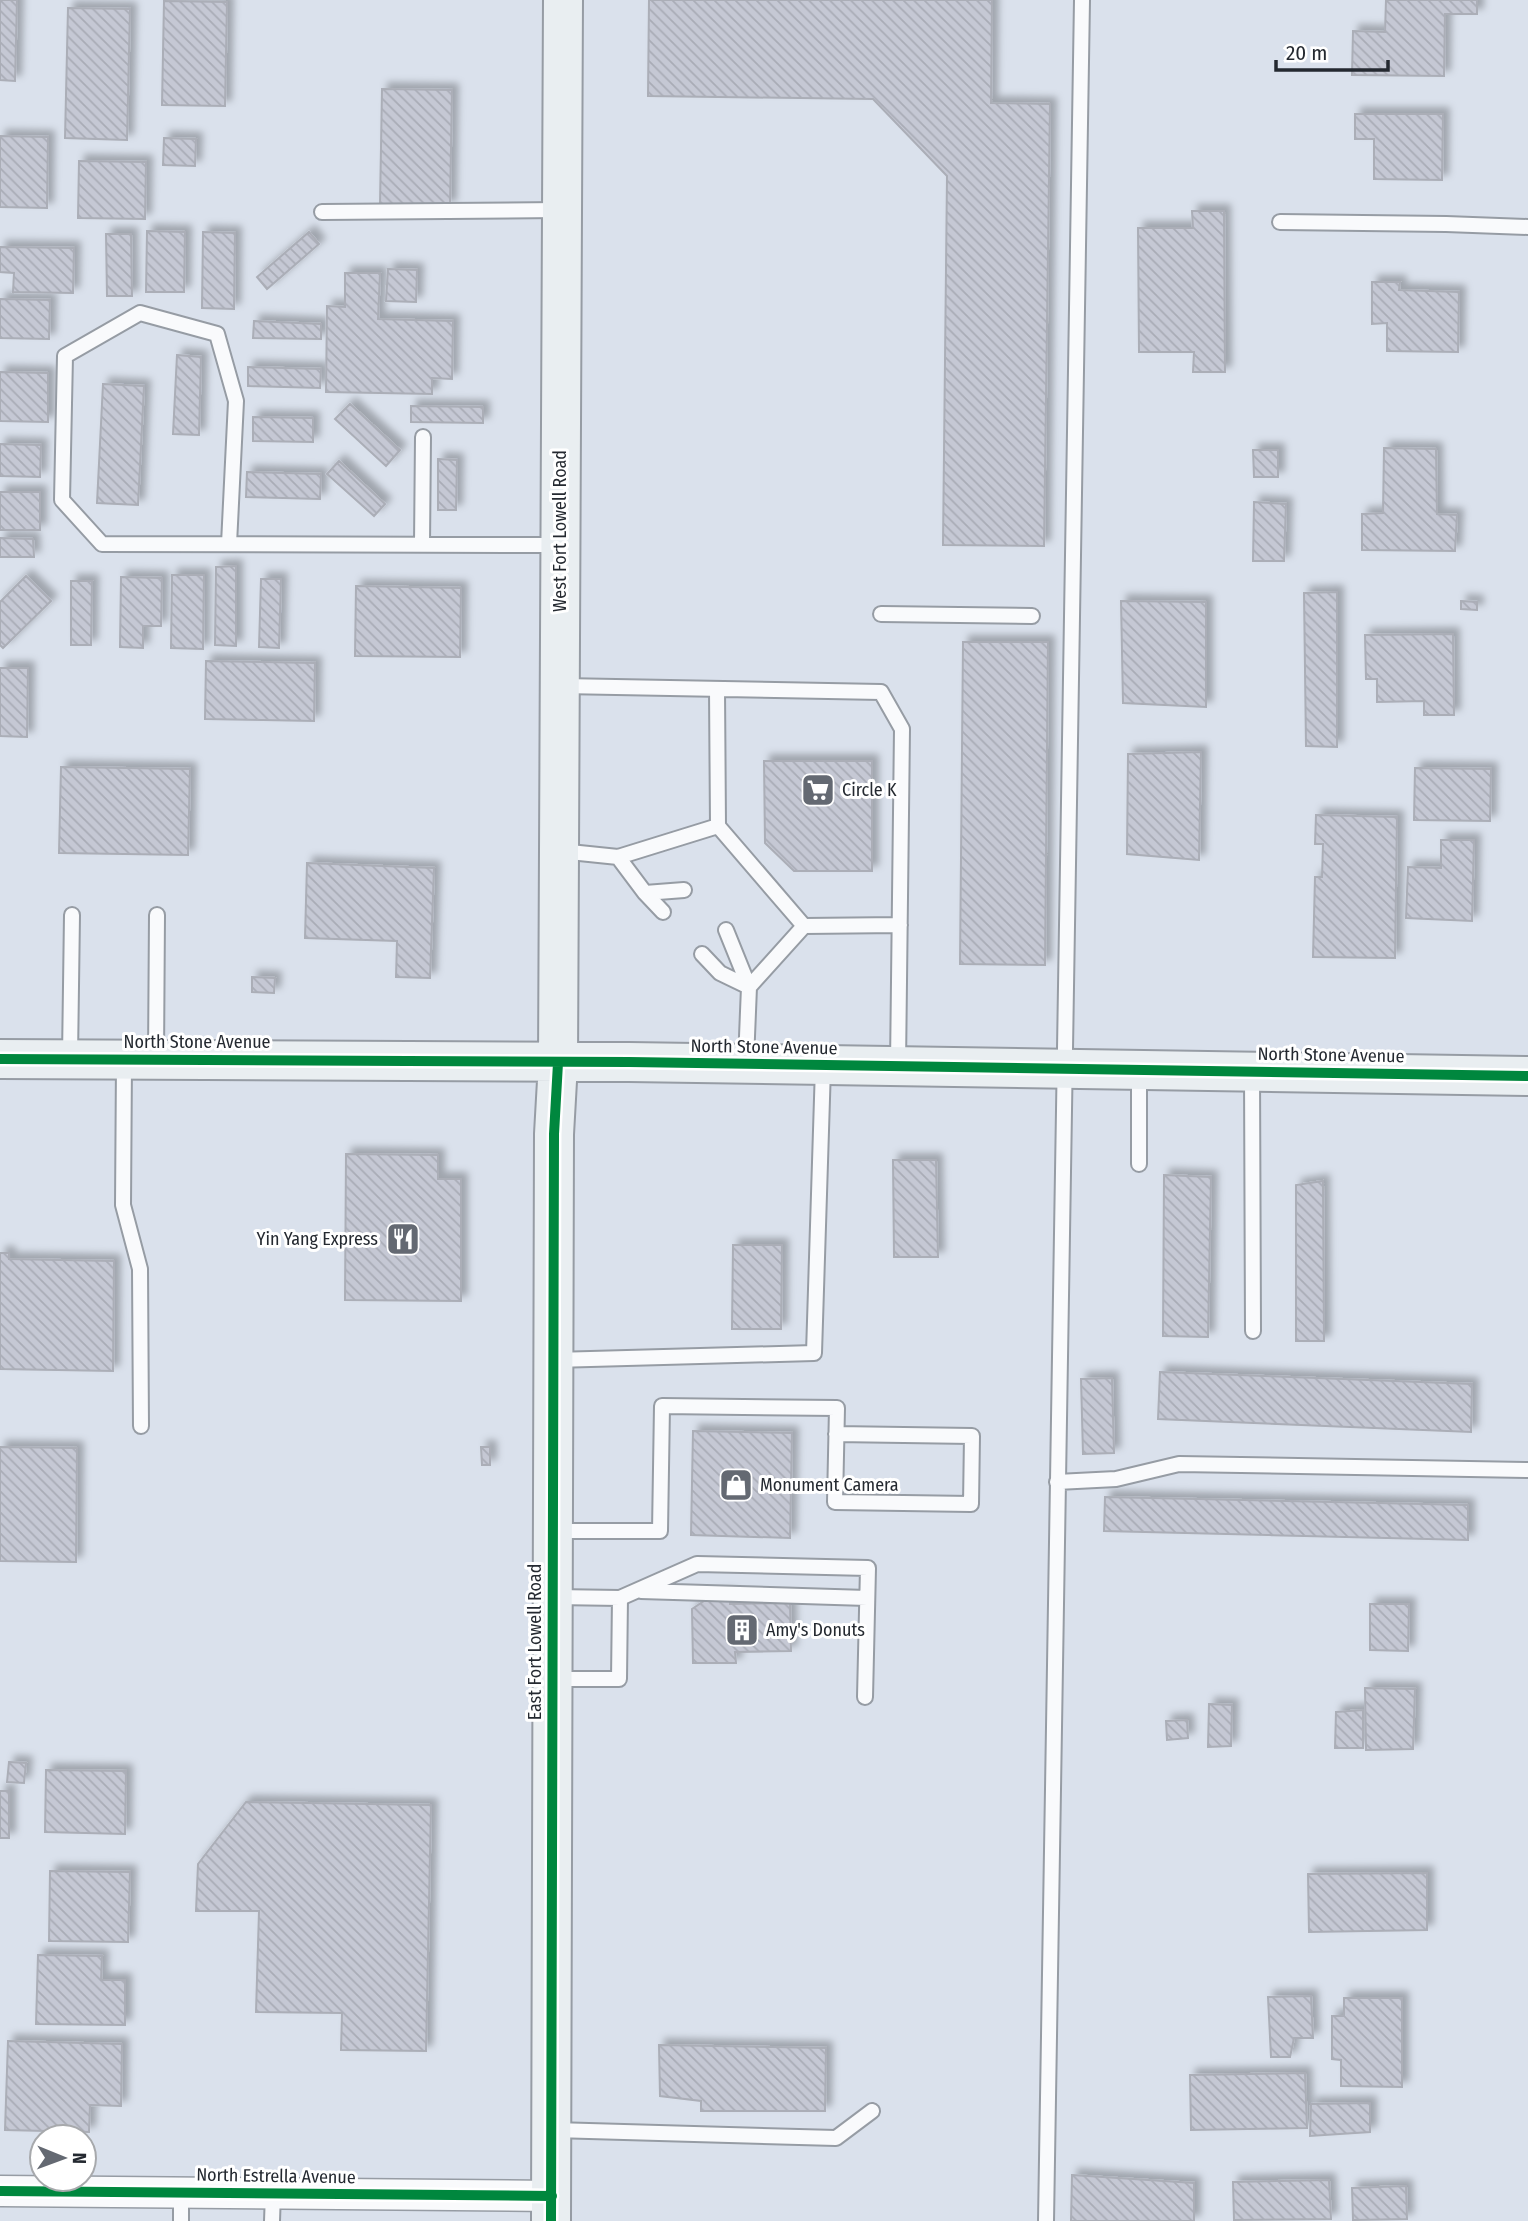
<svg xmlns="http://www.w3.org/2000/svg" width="1528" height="2221" viewBox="0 0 1528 2221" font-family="'Fira Sans Condensed',sans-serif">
  <defs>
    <pattern id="building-back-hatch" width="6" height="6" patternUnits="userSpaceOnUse" patternTransform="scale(1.75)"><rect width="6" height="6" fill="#c5c8d4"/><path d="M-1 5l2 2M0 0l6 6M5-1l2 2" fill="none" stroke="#a9acb6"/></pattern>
    <filter id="shadow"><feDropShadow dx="6" dy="-6" stdDeviation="3.5" flood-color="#0004"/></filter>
  </defs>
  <rect width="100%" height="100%" fill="#dae1ec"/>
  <!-- building -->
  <path fill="url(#building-back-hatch)" stroke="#abaeb7" stroke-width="2" filter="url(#shadow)" d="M 0,0 L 17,0 L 15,81 L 0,80 Z
    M 649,0 L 992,0 L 991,103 L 1050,104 L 1044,546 L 943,545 L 947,176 L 873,99 L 648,96 Z
    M 1386,0 L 1477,0 L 1477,14 L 1445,14 L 1444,76 L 1352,75 L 1353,31 L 1385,32 Z
    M 164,1 L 227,2 L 225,106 L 162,105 Z
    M 68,8 L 130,9 L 127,140 L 65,138 Z
    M 382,89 L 452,90 L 450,206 L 380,205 Z
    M 1355,114 L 1443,114 L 1442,180 L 1374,179 L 1374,139 L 1355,139 Z
    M 0,136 L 48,137 L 47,208 L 0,207 Z
    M 164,138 L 196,139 L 195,166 L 163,165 Z
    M 79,161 L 146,162 L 145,219 L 78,218 Z
    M 1192,211 L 1224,211 L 1225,372 L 1193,372 L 1194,352 L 1139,352 L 1138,228 L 1193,228 Z
    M 147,231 L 185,232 L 184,292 L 146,292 Z
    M 203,232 L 235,233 L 234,309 L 202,308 Z
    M 309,232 L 319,244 L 267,289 L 257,277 Z
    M 106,234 L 131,234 L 132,296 L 107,296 Z
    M 0,247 L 74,248 L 73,293 L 13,292 L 14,273 L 0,272 Z
    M 388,269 L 417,270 L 416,302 L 386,301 Z
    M 345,273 L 380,273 L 378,319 L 453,321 L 452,379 L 432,378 L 432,394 L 326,392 L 327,306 L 345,307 Z
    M 1372,282 L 1400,282 L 1399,290 L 1459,292 L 1458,352 L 1387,351 L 1387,323 L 1372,324 Z
    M 0,299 L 50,300 L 49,339 L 0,338 Z
    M 254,321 L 321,324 L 321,339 L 253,338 Z
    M 177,355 L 201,357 L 199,435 L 173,434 Z
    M 248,367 L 321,369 L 320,388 L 248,386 Z
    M 0,372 L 48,373 L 48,422 L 0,421 Z
    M 103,384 L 144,386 L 138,505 L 97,503 Z
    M 350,404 L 400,450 L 386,466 L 335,419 Z
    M 411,406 L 483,407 L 483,423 L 411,422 Z
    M 253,417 L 313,418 L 313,442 L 253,441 Z
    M 0,444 L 41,445 L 40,477 L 0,476 Z
    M 1384,448 L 1436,449 L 1437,514 L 1457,515 L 1455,551 L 1362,550 L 1362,514 L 1383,513 Z
    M 1253,450 L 1278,450 L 1278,477 L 1254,477 Z
    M 438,459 L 457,460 L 456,510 L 438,510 Z
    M 339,461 L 385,504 L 374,516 L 327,474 Z
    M 247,472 L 321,474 L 320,499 L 246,497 Z
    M 0,492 L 40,492 L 40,530 L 0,530 Z
    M 1254,502 L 1286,504 L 1284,561 L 1253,561 Z
    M 0,538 L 33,539 L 34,557 L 0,557 Z
    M 236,566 L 236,646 L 215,645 L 216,567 Z
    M 172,575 L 204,575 L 203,649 L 171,648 Z
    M 26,576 L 51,601 L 3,648 L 0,645 L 0,602 Z
    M 121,577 L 162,578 L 161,626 L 143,626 L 143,648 L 120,647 Z
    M 261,579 L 281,579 L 279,648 L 259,647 Z
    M 71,581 L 92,581 L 91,645 L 71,645 Z
    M 356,586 L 461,588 L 460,657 L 355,656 Z
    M 1337,592 L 1337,747 L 1306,746 L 1304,593 Z
    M 1121,601 L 1206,602 L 1206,707 L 1123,703 Z
    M 1461,601 L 1477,602 L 1477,610 L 1461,609 Z
    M 1453,634 L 1454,715 L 1424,715 L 1424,701 L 1377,702 L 1377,679 L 1366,679 L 1365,635 Z
    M 963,642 L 1048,642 L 1045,965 L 960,964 Z
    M 206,661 L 315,663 L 314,721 L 205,719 Z
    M 0,668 L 28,668 L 27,737 L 0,736 Z
    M 1201,752 L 1199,860 L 1127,854 L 1128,754 Z
    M 764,761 L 872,761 L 872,871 L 794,871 L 765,843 Z
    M 61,767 L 190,769 L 188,855 L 59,853 Z
    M 1415,768 L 1491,769 L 1490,821 L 1414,820 Z
    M 1316,815 L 1397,817 L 1395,958 L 1313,957 L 1315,877 L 1322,877 L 1323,844 L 1315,844 Z
    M 1441,840 L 1474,840 L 1472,921 L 1406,918 L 1408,867 L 1441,868 Z
    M 307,863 L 434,868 L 430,978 L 396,977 L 397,941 L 305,938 Z
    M 252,977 L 275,978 L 274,993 L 252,992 Z
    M 346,1154 L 438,1155 L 438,1179 L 461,1179 L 461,1301 L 345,1300 Z
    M 893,1160 L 936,1160 L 938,1257 L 894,1257 Z
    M 1164,1175 L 1211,1177 L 1208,1337 L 1163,1336 Z
    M 1323,1181 L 1324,1341 L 1296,1341 L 1296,1185 Z
    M 733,1245 L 782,1245 L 781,1329 L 732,1329 Z
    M 0,1253 L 9,1253 L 9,1259 L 114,1261 L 113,1371 L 0,1369 Z
    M 1160,1372 L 1472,1384 L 1471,1432 L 1158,1419 Z
    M 1112,1378 L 1114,1453 L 1083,1454 L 1081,1379 Z
    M 693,1431 L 792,1433 L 790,1538 L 691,1535 Z
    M 0,1447 L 77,1448 L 76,1562 L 0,1561 Z
    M 481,1447 L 490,1447 L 490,1465 L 482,1465 Z
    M 1105,1497 L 1468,1505 L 1468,1540 L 1104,1531 Z
    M 730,1596 L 730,1604 L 790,1603 L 791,1651 L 735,1652 L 736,1663 L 693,1663 L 692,1609 L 710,1597 Z
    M 1370,1604 L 1409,1604 L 1408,1651 L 1370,1650 Z
    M 1365,1688 L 1415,1689 L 1413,1749 L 1366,1750 Z
    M 1209,1704 L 1232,1705 L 1231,1746 L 1208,1747 Z
    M 1363,1710 L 1363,1748 L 1335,1748 L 1336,1712 Z
    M 1187,1720 L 1188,1738 L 1167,1740 L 1166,1721 Z
    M 9,1762 L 26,1763 L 24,1783 L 7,1782 Z
    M 46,1770 L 126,1771 L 125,1834 L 45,1832 Z
    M 0,1791 L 9,1791 L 9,1838 L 0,1838 Z
    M 246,1802 L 431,1805 L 426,2051 L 341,2050 L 342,2013 L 256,2012 L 259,1911 L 196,1911 L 198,1864 Z
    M 50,1871 L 130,1872 L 128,1942 L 49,1941 Z
    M 1427,1873 L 1427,1930 L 1309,1932 L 1308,1874 Z
    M 38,1955 L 102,1956 L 101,1980 L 125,1980 L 125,2025 L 36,2024 Z
    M 1311,1996 L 1313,2038 L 1294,2038 L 1290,2057 L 1271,2057 L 1268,1997 Z
    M 1344,1998 L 1402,1998 L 1402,2087 L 1341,2086 L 1341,2060 L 1332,2059 L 1332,2016 L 1344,2016 Z
    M 8,2041 L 122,2044 L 121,2106 L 90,2105 L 89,2132 L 5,2130 Z
    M 659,2045 L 826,2048 L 825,2111 L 701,2111 L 701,2101 L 660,2096 Z
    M 1305,2073 L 1307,2128 L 1191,2130 L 1190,2075 Z
    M 1370,2103 L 1370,2132 L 1310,2136 L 1311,2104 Z
    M 1072,2175 L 1194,2183 L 1194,2221 L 1071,2221 Z
    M 1329,2180 L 1331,2219 L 1234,2220 L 1233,2182 Z
    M 1406,2186 L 1407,2219 L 1353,2220 L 1352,2188 Z"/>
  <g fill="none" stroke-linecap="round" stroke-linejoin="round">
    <defs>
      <path id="lane" d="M 322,212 L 560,210
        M 1280,222 L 1446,224 L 1528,227
        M 229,544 L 236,401 L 217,334 L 140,313 L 65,356 L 62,500 L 102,544 L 559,545
        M 422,544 L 423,437
        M 881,614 L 1032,616
        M 562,686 L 881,692 L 902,729 L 898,1065
        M 717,690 L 718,826 L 804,926 L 900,925
        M 560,851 L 618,857 L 645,893 L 663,912
        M 618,857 L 718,826
        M 645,893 L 684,890
        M 726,930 L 749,987 L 804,926
        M 702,954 L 720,973 L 749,987 L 746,1061
        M 70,1057 L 72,915
        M 156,1057 L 157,915
        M 124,1062 L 123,1205 L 140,1269 L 141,1426
        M 1252,1073 L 1253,1331
        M 1139,1164 L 1139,1071
        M 554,1360 L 814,1353 L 823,1067
        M 1057,1482 L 1116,1479 L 1179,1464 L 1528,1470
        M 555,1531 L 660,1531 L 662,1406 L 837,1408 L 835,1502 L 971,1504 L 972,1436 L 836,1434
        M 641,1591 L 867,1598
        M 555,1597 L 620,1598 L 619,1679 L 555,1679
        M 620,1598 L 697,1564 L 868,1568 L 865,1697
        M 554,2130 L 836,2138 L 872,2111
        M 181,2221 L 181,2193
        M 272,2221 L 273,2193
        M 1046,2221 L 1082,0"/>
      <path id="street" d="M 0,2191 L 552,2196"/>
      <path id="secondary" d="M 0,1059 L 629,1062 L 1528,1076
        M 551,2221 L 554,1134 L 558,1063 L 563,0"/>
    </defs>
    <!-- lane casing -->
    <use href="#lane" stroke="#969ca4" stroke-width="18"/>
    <!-- street casing -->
    <use href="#street" stroke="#969ca4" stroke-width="33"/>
    <!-- secondary casing -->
    <use href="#secondary" stroke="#969ca4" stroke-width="42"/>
    <!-- lane -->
    <use href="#lane" stroke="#f9fafc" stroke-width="14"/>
    <!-- street -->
    <use href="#street" stroke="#f9fafc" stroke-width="30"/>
    <!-- secondary -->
    <use href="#secondary" stroke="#e9eef1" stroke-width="38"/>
    <defs>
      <path id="cycleway" d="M 0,1059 L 629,1062 L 1528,1076
        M 0,2191 L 552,2196
        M 551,2221 L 554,1134 L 558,1063"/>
    </defs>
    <!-- cycleway casing -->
    <use href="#cycleway" stroke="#fff" stroke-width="15"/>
    <!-- cycleway -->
    <use href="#cycleway" stroke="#00873e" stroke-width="10"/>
  </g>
  <!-- icons -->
  <defs>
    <symbol id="supermarket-square" viewBox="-11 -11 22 22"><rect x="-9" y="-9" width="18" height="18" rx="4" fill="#646972" stroke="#fff"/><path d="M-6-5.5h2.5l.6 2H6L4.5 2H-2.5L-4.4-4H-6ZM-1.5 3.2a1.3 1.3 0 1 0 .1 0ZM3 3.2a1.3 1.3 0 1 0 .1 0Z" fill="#fff"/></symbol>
    <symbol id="restaurant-square" viewBox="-11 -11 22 22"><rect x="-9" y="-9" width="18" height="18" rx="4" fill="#646972" stroke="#fff"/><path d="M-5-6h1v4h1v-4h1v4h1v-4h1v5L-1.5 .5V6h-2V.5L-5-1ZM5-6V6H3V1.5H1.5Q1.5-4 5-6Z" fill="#fff"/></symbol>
    <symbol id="shop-square" viewBox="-11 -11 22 22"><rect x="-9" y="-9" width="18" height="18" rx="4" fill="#646972" stroke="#fff"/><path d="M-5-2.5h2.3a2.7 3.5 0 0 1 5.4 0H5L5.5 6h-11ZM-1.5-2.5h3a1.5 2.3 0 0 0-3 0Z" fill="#fff"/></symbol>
    <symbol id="building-square" viewBox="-11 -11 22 22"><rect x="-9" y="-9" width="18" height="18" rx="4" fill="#646972" stroke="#fff"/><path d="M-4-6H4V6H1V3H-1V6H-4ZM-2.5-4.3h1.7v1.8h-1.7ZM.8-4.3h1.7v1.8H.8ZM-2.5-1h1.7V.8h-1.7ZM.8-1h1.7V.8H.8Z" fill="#fff"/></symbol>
  </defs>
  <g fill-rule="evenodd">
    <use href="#supermarket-square" x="799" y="771" width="38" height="38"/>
    <use href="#restaurant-square" x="384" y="1220" width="38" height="38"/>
    <use href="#shop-square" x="717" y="1466" width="38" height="38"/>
    <use href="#building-square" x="723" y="1611" width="38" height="38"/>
  </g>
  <g text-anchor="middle" stroke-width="6" stroke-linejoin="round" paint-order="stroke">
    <!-- street labels -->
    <g font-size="18" fill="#242930" stroke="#fff">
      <text transform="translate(560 531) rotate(-90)" y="6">West Fort Lowell Road</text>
      <text x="197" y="1048">North Stone Avenue</text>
      <text transform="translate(764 1047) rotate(1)" y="6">North Stone Avenue</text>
      <text transform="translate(1331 1055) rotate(1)" y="6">North Stone Avenue</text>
      <text transform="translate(535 1642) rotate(-90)" y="6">East Fort Lowell Road</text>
      <text transform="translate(276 2176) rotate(1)" y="6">North Estrella Avenue</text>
    </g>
    <!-- poi labels -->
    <g font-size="18" fill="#242930" stroke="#fff" text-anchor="start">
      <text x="842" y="796">Circle K</text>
      <text x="378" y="1245" text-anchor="end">Yin Yang Express</text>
      <text x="760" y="1491">Monument Camera</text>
      <text x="766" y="1636">Amy's Donuts</text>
    </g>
  </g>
  <!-- north arrow -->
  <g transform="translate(63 2158) rotate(91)"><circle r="33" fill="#ffffff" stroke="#a7a9ac" stroke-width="2"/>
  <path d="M0-5L12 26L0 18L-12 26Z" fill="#646972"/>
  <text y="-10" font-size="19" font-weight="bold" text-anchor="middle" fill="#242930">N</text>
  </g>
  <!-- scale -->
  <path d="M1276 60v10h112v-10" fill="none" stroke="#242930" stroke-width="3.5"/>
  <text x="1286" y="60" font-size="21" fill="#242930" stroke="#ffffff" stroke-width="5" paint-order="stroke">20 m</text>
</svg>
